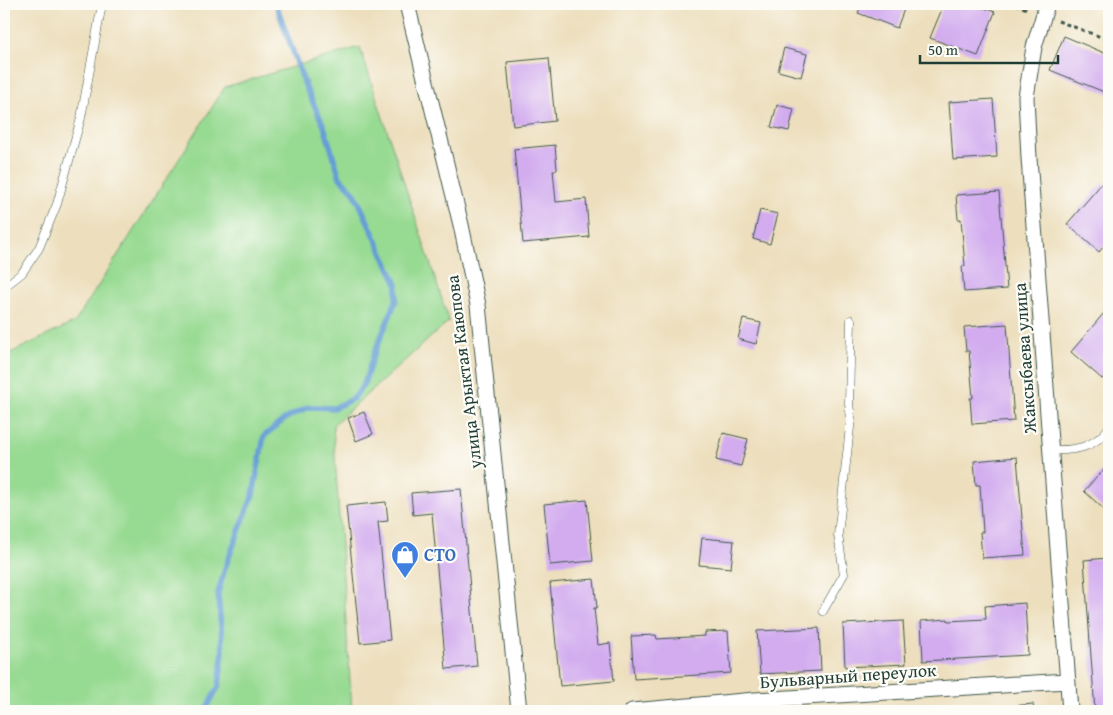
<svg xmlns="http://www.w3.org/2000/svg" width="1113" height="715" viewBox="0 0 1113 715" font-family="'Gentium Book Plus',serif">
  <rect width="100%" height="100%" fill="#fdfcf7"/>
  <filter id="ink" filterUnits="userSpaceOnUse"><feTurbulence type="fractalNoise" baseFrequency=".02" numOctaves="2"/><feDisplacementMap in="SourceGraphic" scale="10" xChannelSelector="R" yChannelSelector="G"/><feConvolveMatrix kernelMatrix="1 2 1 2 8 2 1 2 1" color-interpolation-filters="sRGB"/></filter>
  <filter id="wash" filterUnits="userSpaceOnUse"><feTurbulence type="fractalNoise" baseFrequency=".0096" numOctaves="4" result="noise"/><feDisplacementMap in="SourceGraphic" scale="20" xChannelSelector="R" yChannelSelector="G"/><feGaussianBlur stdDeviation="1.12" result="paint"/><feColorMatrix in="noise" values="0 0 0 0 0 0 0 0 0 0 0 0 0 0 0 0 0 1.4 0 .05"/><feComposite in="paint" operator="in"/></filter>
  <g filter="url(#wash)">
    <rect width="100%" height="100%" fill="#eddfbd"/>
    <!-- green -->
    <path fill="#97da92" stroke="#5b8c63" d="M 360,47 L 449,321 L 333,425 L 352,711 L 4,711 L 4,356 L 75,322 L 225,87 Z"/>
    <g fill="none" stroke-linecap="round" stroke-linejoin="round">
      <!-- stream -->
      <path stroke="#659ed4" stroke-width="5.5" d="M 205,711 L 219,686 L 223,651 L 218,593 L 226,565 L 253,495 L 264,436 L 286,418 L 309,407 L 334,408 L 354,398 L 364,384 L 373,356 L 396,301 L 397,284 L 354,192 L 340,178 L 324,126 L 306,88 L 276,4"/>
    </g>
    <g id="blocks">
      <!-- building -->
      <path fill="#d2acef" d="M 862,4 L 906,4 L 897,28 L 858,13 Z
        M 944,4 L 974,4 L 995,12 L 978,56 L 930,38 Z
        M 1064,36 L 1109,55 L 1109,94 L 1050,70 Z
        M 784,48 L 807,54 L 801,77 L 778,71 Z
        M 549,58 L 555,121 L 513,126 L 507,62 Z
        M 993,99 L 997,157 L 953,160 L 949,102 Z
        M 777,105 L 794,109 L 789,131 L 771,127 Z
        M 555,145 L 557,170 L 553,170 L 556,202 L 586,199 L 589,237 L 523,243 L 514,149 Z
        M 1103,182 L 1109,188 L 1109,240 L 1099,252 L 1067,224 Z
        M 999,192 L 1007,289 L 964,292 L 962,266 L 965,266 L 961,219 L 958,219 L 956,195 Z
        M 760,210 L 778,214 L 770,244 L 753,239 Z
        M 1109,307 L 1109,371 L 1102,379 L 1071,352 Z
        M 743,319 L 761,323 L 756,344 L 738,339 Z
        M 1007,324 L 1014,421 L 972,424 L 970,398 L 973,398 L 969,351 L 966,351 L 964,327 Z
        M 364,412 L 373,434 L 356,441 L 348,418 Z
        M 723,433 L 748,439 L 741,466 L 716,460 Z
        M 1017,457 L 1025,555 L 982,558 L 980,532 L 983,532 L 980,485 L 976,485 L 974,461 Z
        M 1109,464 L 1109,514 L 1084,491 Z
        M 461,489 L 477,666 L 446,669 L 432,513 L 413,515 L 411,493 Z
        M 587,500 L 593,561 L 550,565 L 544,504 Z
        M 386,502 L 388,521 L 378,522 L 390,640 L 360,643 L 346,506 Z
        M 702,538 L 734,541 L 731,568 L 699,565 Z
        M 1109,558 L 1109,711 L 1095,711 L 1084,560 Z
        M 594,579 L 597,608 L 594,608 L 598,645 L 610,643 L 614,681 L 560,686 L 550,583 Z
        M 1025,603 L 1028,655 L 923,661 L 921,621 L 948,619 L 948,621 L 986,619 L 985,606 Z
        M 903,621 L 906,664 L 845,667 L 843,624 Z
        M 819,628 L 821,671 L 760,674 L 757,631 Z
        M 728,631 L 731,673 L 634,679 L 631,636 L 656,635 L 657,639 L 705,636 L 705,632 Z
        M 1033,704 L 1034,711 L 981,711 L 980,709 Z
        M 961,708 L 961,711 L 944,711 L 944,710 Z"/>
    </g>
  </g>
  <g filter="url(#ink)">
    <use href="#blocks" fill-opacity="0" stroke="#3e5549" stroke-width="1"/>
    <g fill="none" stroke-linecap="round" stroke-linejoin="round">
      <defs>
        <path id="lane" d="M 4,287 L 22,273 L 39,248 L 57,204 L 81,118 L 102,4
          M 1050,450 C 1075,451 1094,448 1109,428
          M 823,611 L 844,574 L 838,535 L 851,418 L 849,404 L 851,320"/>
        <path id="street" d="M 407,4 L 461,225 L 478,305 L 519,711
          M 1047,4 L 1034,47 L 1026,97 L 1029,158 L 1070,711
          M 632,711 L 755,700 L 1067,681"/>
      </defs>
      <!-- lane casing -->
      <use href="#lane" stroke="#3e5549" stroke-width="9"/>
      <!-- street casing -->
      <use href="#street" stroke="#3e5549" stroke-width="17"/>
      <!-- path -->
      <path stroke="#3e5549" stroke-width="3" stroke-dasharray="4 4" stroke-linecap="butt" d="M 1015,4 L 1029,10
        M 1058,21 L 1109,40"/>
      <!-- lane -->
      <use href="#lane" stroke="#fff" stroke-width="8"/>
      <!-- street -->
      <use href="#street" stroke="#fff" stroke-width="15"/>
    </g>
  </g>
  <!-- icons -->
  <defs>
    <symbol id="shop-pin" viewBox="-11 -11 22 30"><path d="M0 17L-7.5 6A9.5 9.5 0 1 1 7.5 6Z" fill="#3f7fe0" stroke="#fdfcf7"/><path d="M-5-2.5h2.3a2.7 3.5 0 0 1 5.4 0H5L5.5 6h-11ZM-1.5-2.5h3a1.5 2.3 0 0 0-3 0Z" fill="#fff"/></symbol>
  </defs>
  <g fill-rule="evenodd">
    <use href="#shop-pin" x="389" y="539" width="32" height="43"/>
  </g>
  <g text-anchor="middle" stroke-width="4.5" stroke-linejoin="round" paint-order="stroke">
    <!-- street labels -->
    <g font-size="18" fill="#1f3d34" stroke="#fdfcf7">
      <text transform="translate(1025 358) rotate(-94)" y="6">Жаксыбаева улица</text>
      <text transform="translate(464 372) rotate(-97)" y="6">улица Арыктая Каюпова</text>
      <text transform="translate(848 676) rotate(-4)" y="6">Бульварный переулок</text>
    </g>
    <!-- shop labels -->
    <g font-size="18" font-weight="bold" fill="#366cbe" stroke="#fdfcf7" text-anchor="start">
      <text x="424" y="561">СТО</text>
    </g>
  </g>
  <!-- margin -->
  <rect width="1113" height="715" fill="none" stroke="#fdfcf7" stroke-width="20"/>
  <!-- scale -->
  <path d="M920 55v8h138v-8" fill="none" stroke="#1f3d34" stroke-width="2.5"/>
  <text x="928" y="55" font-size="15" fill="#1f3d34" stroke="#fdfcf7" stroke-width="4" paint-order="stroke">50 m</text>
</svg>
